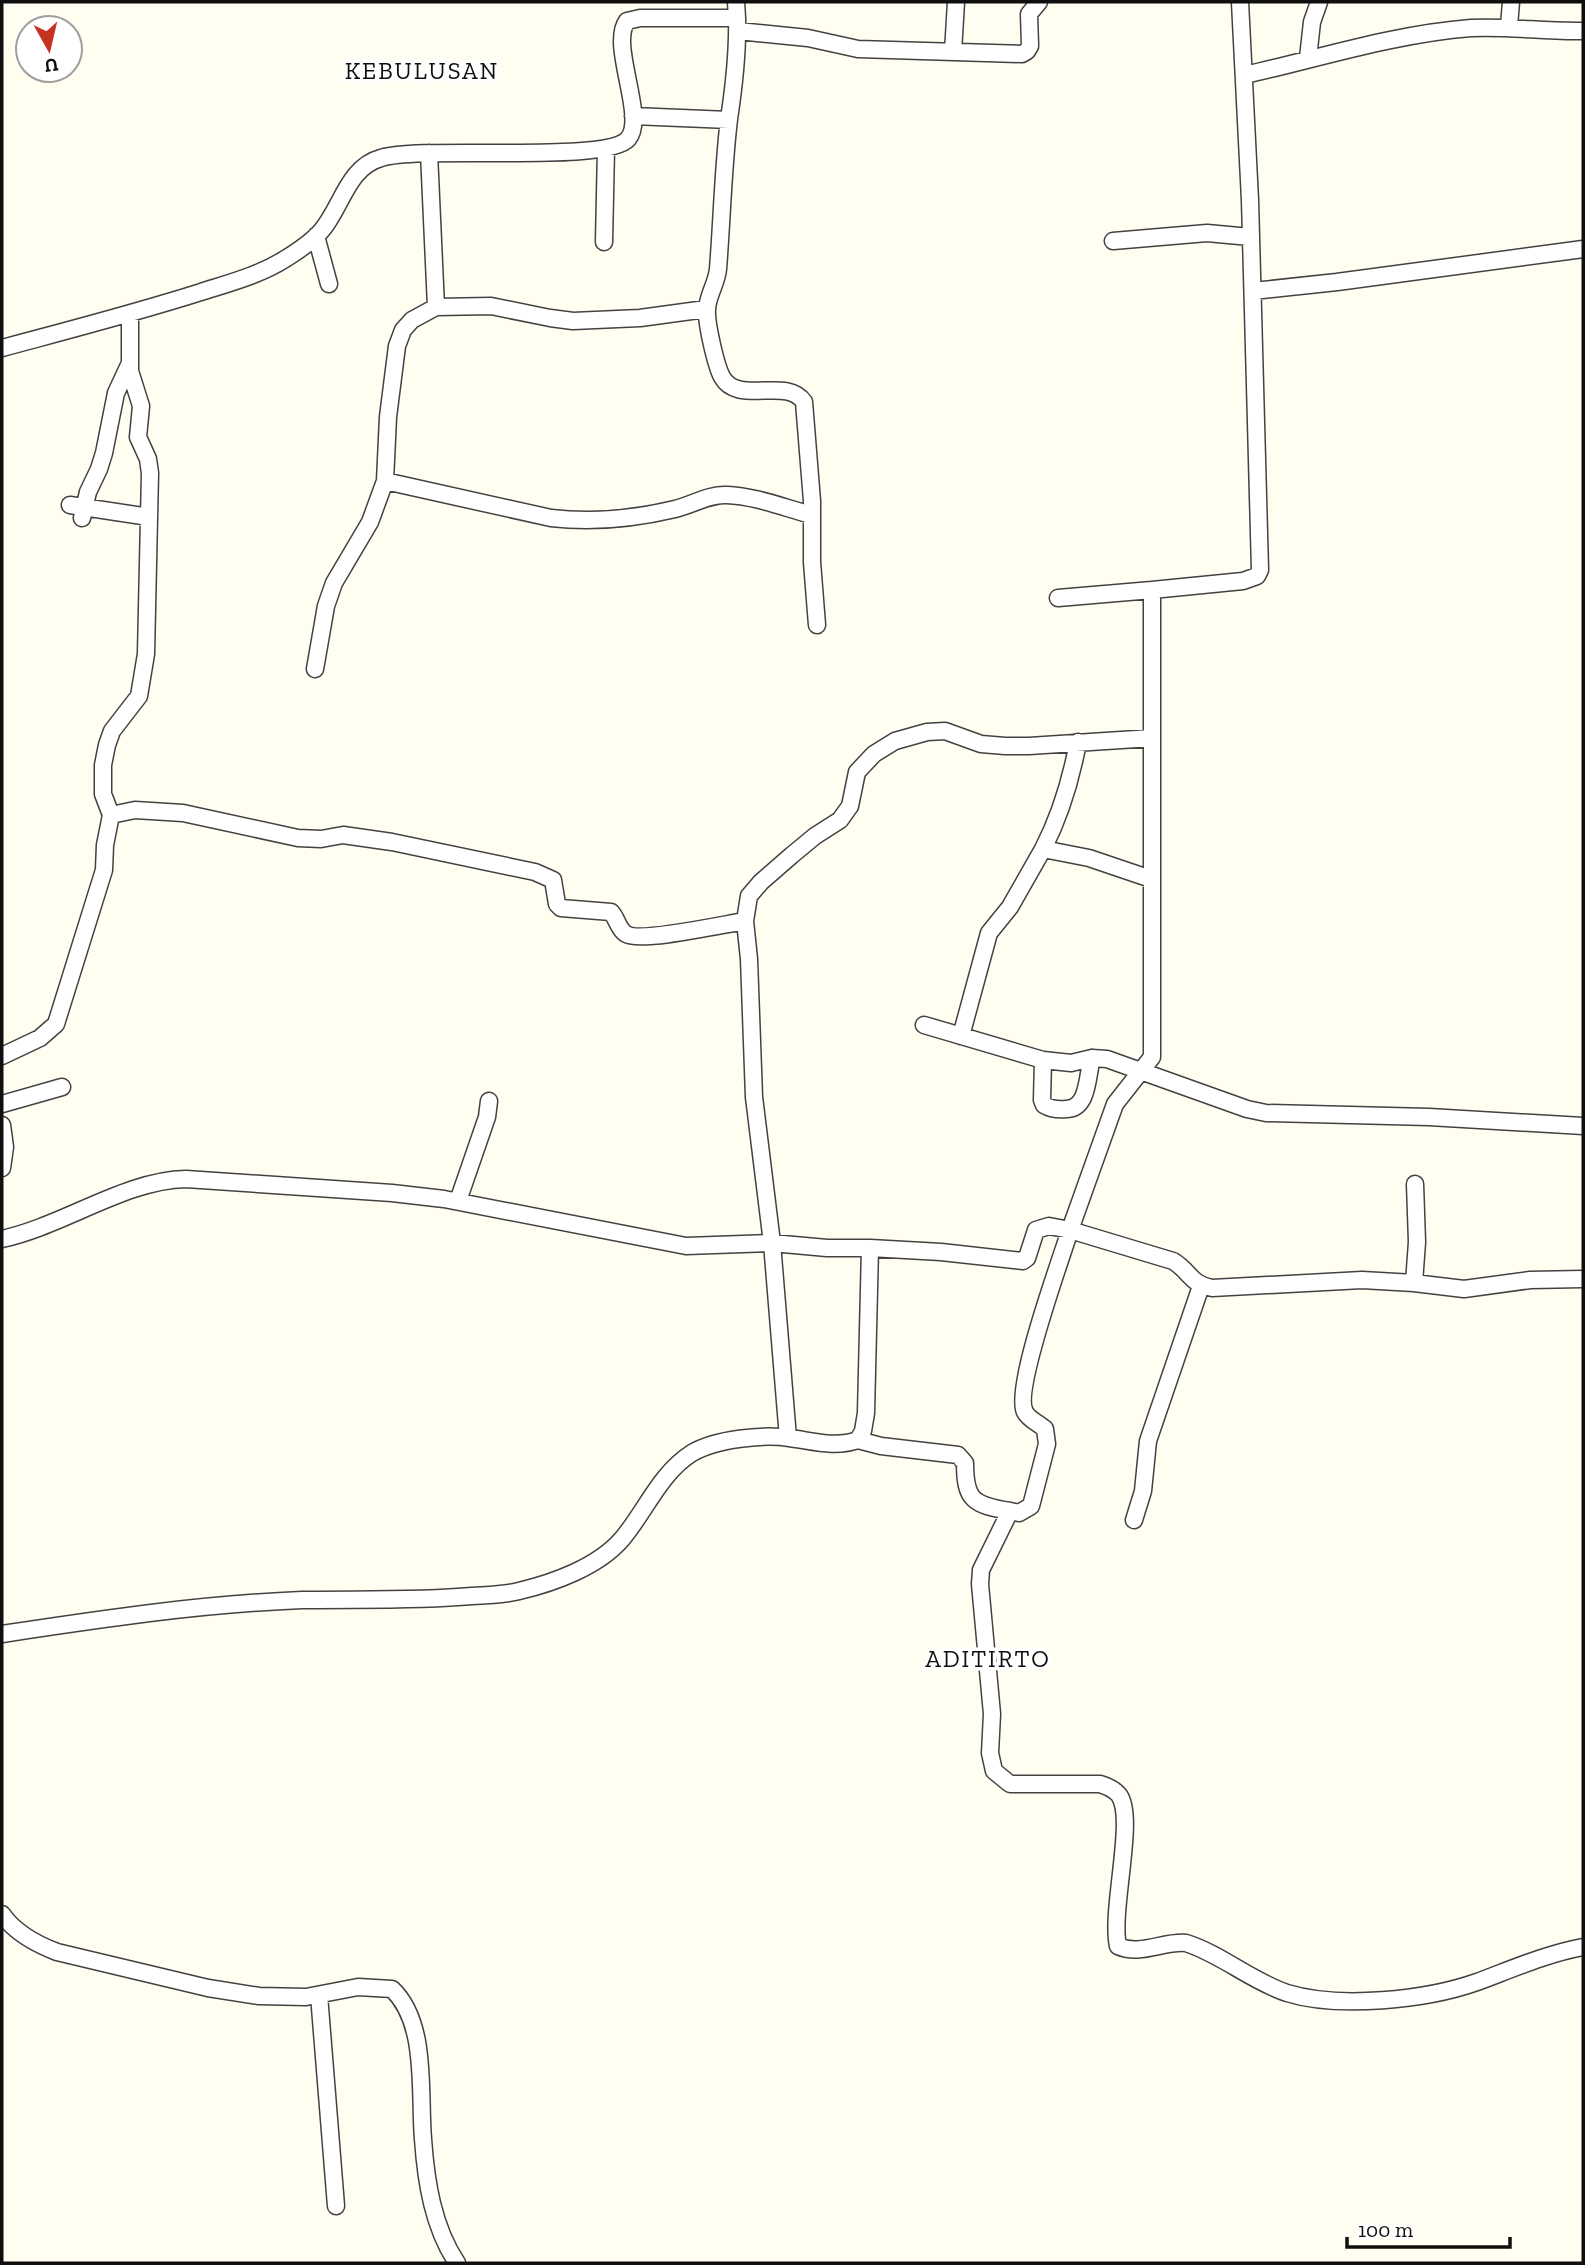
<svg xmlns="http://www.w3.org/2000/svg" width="1585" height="2265" viewBox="0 0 1585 2265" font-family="'Zilla Slab',serif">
  <rect width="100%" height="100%" fill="#fffef1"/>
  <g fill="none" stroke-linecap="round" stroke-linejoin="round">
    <defs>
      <path id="minor" d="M 1240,2 L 1250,200 L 1260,570 L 1257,576 L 1243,581 L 1152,590 L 1152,1057 L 1115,1104 L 1070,1230 L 1173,1261 C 1190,1271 1190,1284 1212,1288 L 1362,1280 L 1414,1283 L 1464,1289 L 1530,1280 L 1583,1279
        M 737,18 C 738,53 734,86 729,119 C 723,169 722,219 718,269 C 717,283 707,296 707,310 C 706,323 716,366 722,377 C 738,406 787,376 804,402 L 812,501 L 812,562 L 817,625
        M 1509,26 L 1511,2
        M 738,31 L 808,38 L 858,49 L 1022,54 L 1027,51 L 1030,46 L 1029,14 L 1039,2
        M 953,52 L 956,2
        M 1308,58 L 1312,22 L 1319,2
        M 1245,75 C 1320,58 1394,34 1471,28 C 1509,26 1545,32 1583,31
        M 633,116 L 729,120
        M 429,153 L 436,307 L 491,306 L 550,318 L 573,321 L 640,318 L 706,309
        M 316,236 L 329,284
        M 1113,241 L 1207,233 L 1250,237
        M 604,242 L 606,148
        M 1253,291 L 1337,282 L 1583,249
        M 2,348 C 69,330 135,313 201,292 C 229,283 260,275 285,259 C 298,251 312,242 322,230 C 342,206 348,167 381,158 C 424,145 606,164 628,139 C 647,117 609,45 627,21 L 640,18 L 737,18 L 736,2
        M 385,481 L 551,518 C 593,523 633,519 675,509 C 692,505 709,494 727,495 C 755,496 785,508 812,515
        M 70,505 L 149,517
        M 82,518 L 88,492 L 99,469 L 104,453 L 116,393 L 130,363
        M 1058,598 L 1152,590
        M 315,669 L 326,606 L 334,583 L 370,522 L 385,481 L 388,417 L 397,346 L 403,330 L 412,320 L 436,307
        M 111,815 L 103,794 L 103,765 L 107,745 L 112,731 L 139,696 L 146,654 L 150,473 L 148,459 L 138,437 L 141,406 L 130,371 L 130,315
        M 1043,849 C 1061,814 1071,780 1078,742
        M 924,1025 L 1043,1060 L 1071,1063 L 1092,1058 L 1107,1059 L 1247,1109 L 1266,1113 L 1429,1117 L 1583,1126
        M 961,1036 L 989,933 L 1010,907 L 1043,849 L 1089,858 L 1151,879
        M 2,1056 L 40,1038 L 56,1024 L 104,870 L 105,845 L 111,815 L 135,810 L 183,813 L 298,838 L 321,839 L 343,835 L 392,842 L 535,872 L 553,880 L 557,904 L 561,908 L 611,912 C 617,918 618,929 626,934 C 640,943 725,924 745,921
        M 1043,1060 L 1042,1100 L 1044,1105 C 1051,1109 1057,1110 1066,1109 C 1089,1109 1087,1075 1092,1058
        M 2,1104 L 62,1087
        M 2,1125 L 5,1147 L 2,1168
        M 458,1201 L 487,1117 L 489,1101
        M 2,1239 C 63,1226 125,1180 186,1179 L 392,1193 L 444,1199 L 686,1246 L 772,1243 L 788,1438
        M 870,1248 L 827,1248 L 772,1243 L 754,1097 L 749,959 L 745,921 L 749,896 L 761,882 L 792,855 L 815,836 L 840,820 L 850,806 L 857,772 L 874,754 L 895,741 L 927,732 L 945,731 L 981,744 L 1005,746 L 1029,746 L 1152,738
        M 1414,1283 L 1417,1242 L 1415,1184
        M 858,1440 L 881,1446 L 958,1455 L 965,1463 C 965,1500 973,1505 1010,1511 L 981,1570 L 980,1584 L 992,1714 L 990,1753 L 994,1771 L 1010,1784 L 1100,1784 C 1107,1786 1114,1789 1119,1795 C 1136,1818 1110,1910 1118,1946 C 1140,1956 1163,1941 1186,1943 C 1221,1954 1251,1981 1287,1993 C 1339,2009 1426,2000 1477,1982 C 1512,1969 1546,1954 1583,1947
        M 1134,1520 L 1143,1491 L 1148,1441 L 1201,1286
        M 2,1634 C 101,1619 201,1604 302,1600 C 359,1599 415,1601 472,1596 C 487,1595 504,1595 519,1591 C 553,1583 598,1567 622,1539 C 645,1512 660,1473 692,1453 C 716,1439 763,1434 790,1438 C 813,1441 835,1448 858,1440 L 863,1431 L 866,1413 L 870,1248 L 941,1252 L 1023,1261 L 1027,1258 L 1036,1230 L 1049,1226 L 1070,1230 C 1061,1259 1013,1390 1025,1412 C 1029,1420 1039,1423 1045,1429 L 1047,1444 L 1031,1506 L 1019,1513 L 1010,1511
        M 2,1914 C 15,1933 36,1944 57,1952 L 208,1988 L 259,1996 L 306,1997 L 358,1987 L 392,1989 C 428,2023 419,2093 423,2139 C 426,2182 433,2227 457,2263
        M 319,1995 L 336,2206"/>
    </defs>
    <!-- minor casing -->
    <use href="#minor" stroke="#424242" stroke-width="19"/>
    <!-- minor -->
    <use href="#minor" stroke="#fff" stroke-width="16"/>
  </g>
  <g text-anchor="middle" stroke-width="7" stroke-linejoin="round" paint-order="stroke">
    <!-- quarter labels -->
    <g font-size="24" letter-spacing="2" fill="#0f0f0f" stroke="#fff">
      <text x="422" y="79">KEBULUSAN</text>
      <text x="988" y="1667">ADITIRTO</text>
    </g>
  </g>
  <!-- border -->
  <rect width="1585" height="2265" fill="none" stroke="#0f0f0f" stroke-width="7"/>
  <!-- north arrow -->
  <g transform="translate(49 49) rotate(172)"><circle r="33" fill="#ffffff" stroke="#9f9f9f" stroke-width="2"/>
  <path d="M0-5L12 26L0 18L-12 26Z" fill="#c63220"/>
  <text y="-10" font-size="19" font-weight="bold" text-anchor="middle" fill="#0f0f0f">U</text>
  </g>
  <!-- scale -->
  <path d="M1347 2237v10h163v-10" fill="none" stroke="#0f0f0f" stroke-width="3.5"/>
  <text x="1358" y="2237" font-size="21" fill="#0f0f0f" stroke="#ffffff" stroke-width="5" paint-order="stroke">100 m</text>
</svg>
